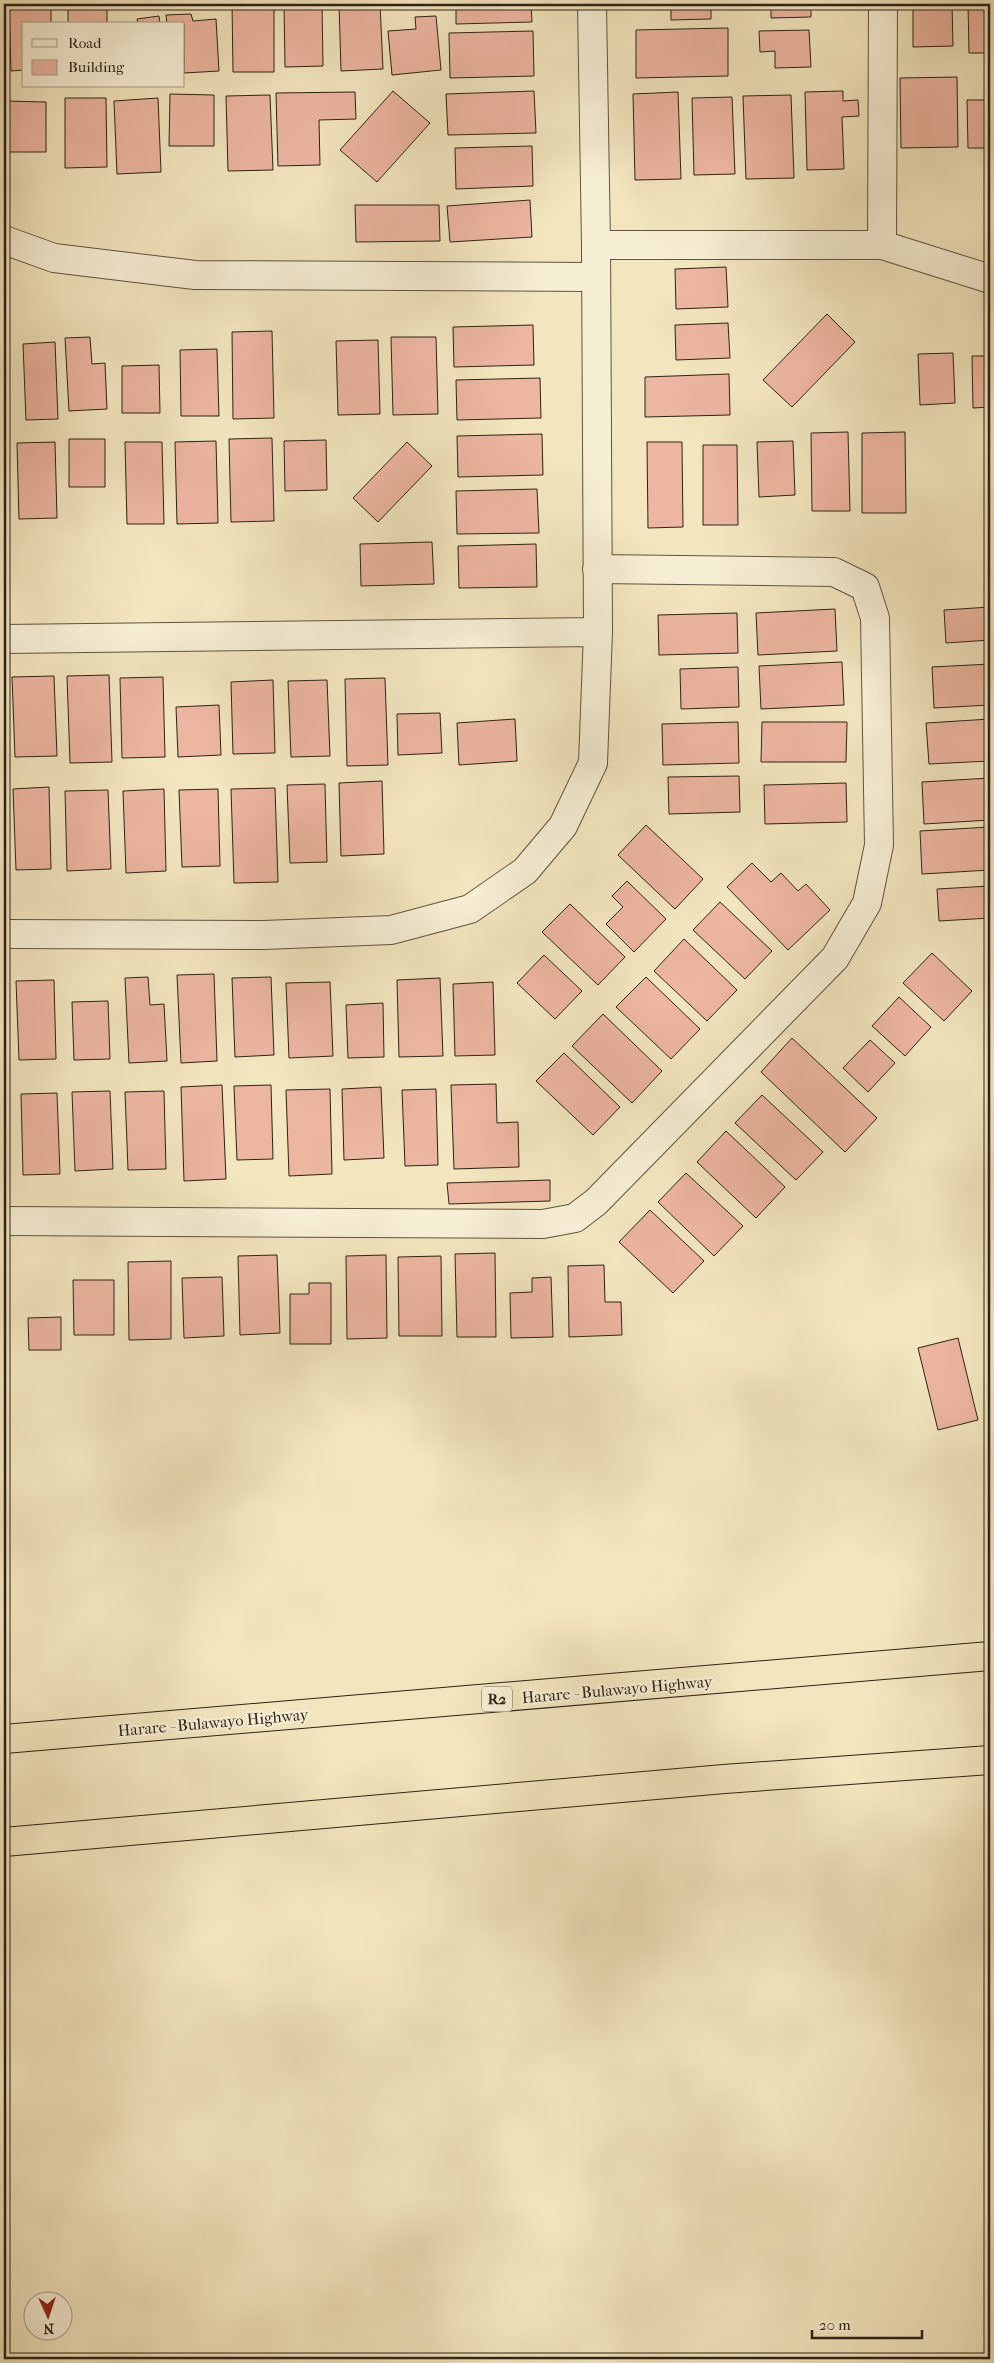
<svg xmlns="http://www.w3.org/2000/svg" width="994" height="2363" viewBox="0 0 994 2363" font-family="'IM FELL French Canon',serif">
  <rect width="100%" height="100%" fill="#f3e6bf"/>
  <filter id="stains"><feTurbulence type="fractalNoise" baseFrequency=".004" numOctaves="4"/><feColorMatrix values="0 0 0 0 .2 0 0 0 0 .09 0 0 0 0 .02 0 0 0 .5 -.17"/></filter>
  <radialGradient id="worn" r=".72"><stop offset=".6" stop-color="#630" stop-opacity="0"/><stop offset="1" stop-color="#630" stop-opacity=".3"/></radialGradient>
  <!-- building -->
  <path fill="#edb6a1" stroke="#2c2216" d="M 9,4 L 51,4 L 51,24 L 24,24 L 24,70 L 11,71 Z
    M 68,4 L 107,4 L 107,24 L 68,24 Z
    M 232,4 L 274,4 L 274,72 L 233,72 Z
    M 284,4 L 322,4 L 323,66 L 285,67 Z
    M 339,4 L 380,4 L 383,69 L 341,71 Z
    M 456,4 L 531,4 L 532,22 L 456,24 Z
    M 671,4 L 711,4 L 711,19 L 671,20 Z
    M 756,4 L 811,4 L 811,17 L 771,18 L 771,4 Z
    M 913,4 L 952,4 L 953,46 L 913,47 Z
    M 968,4 L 990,4 L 990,53 L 969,53 Z
    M 191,14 L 193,21 L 216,19 L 219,71 L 184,73 L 184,24 L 167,24 L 166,15 Z
    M 159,16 L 160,24 L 138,24 L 137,19 Z
    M 436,16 L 441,70 L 392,75 L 388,31 L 416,29 L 415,17 Z
    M 728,28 L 728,76 L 636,78 L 636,30 Z
    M 809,30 L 811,67 L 775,68 L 775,51 L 760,52 L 759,31 Z
    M 533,31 L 534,76 L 450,78 L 449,33 Z
    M 957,77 L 958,147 L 901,148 L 900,78 Z
    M 393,91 L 430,123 L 377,182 L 340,150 Z
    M 534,91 L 536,133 L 448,135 L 446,94 Z
    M 843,91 L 843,101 L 858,100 L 859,116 L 842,117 L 844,169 L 807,170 L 805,92 Z
    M 355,92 L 356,119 L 319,120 L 320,165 L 278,166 L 276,93 Z
    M 678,92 L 681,179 L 635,180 L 633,94 Z
    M 170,94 L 214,95 L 214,146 L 169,146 Z
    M 270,95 L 273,170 L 228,171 L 226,96 Z
    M 791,95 L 794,178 L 746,179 L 743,96 Z
    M 732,97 L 735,174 L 694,175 L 692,98 Z
    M 65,98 L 106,98 L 107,167 L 65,168 Z
    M 158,98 L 161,172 L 117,174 L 114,101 Z
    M 967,100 L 990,100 L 990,148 L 968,148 Z
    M 4,101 L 46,102 L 46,152 L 4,152 Z
    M 532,146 L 533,186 L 456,189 L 455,148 Z
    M 530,200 L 532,237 L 450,242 L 447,206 Z
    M 355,205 L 439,205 L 440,241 L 356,242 Z
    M 726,267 L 728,307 L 676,309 L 675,269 Z
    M 827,314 L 855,342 L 792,407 L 763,380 Z
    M 728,323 L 730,358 L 676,360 L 675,325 Z
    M 533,325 L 534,365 L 454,367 L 453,327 Z
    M 272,331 L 274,418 L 233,419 L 232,332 Z
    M 90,337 L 92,364 L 105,363 L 107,409 L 69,411 L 65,338 Z
    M 391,337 L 436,337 L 438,414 L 393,415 Z
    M 378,340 L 380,414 L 338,415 L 336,341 Z
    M 55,342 L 58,419 L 26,420 L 23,344 Z
    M 217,349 L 219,416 L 181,416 L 180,350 Z
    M 953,353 L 955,403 L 920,405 L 918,354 Z
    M 972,356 L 990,356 L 990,407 L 973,408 Z
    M 159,365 L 160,413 L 122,413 L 122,366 Z
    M 729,374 L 730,415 L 645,417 L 645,377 Z
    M 540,378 L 541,418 L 457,420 L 456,380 Z
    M 848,432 L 850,511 L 812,511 L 811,433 Z
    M 905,432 L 906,513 L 862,513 L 862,433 Z
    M 542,434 L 543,475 L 458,477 L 457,436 Z
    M 272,438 L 274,521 L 231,522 L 229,439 Z
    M 69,439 L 105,439 L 105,487 L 69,487 Z
    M 326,440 L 327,490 L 285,491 L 284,441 Z
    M 216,441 L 218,523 L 177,524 L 175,442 Z
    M 793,441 L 795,495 L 759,497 L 757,442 Z
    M 55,442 L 57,518 L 19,519 L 17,443 Z
    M 125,442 L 162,442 L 164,524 L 127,524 Z
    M 407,442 L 432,466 L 378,522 L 353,498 Z
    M 647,442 L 682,442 L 683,527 L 648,528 Z
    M 703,445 L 737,445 L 738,525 L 703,525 Z
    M 537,489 L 539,533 L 457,534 L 456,491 Z
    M 432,542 L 434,584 L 361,586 L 360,544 Z
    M 536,544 L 537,587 L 459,588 L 458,546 Z
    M 990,607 L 990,640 L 946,643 L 944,610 Z
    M 835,609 L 837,651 L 758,655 L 756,613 Z
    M 737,613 L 738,653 L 659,655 L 658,615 Z
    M 842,662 L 844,705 L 761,709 L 759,666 Z
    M 990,664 L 990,705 L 934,708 L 932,667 Z
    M 738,667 L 739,707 L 681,709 L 680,669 Z
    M 109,675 L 112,762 L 70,763 L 67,676 Z
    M 54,676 L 57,756 L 15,757 L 12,677 Z
    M 163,677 L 165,757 L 122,758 L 120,678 Z
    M 385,678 L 388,765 L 347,766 L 345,679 Z
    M 273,680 L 275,753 L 233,754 L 231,682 Z
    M 327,680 L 330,756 L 291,757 L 288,681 Z
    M 219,705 L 221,755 L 178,757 L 176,707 Z
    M 440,713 L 442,753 L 398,755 L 397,714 Z
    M 515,719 L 517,761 L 459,765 L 457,723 Z
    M 990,719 L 990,761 L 929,764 L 926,723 Z
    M 738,722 L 739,763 L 663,765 L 662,724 Z
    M 762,722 L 847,722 L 846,762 L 761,762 Z
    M 739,776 L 740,812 L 669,814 L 668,777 Z
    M 990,778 L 990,820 L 924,824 L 922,782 Z
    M 382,781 L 384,854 L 341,856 L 339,783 Z
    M 846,783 L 847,822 L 765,824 L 764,785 Z
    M 325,784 L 327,862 L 290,863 L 287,785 Z
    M 49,787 L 51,869 L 16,870 L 13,789 Z
    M 275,788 L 278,882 L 234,883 L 231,789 Z
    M 164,789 L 166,871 L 126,873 L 123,791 Z
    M 218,789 L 220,866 L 182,867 L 179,790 Z
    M 108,790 L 111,869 L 67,871 L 65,791 Z
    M 646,825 L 703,879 L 675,909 L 618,855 Z
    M 990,827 L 990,870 L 922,874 L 920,831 Z
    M 752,863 L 771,882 L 781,873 L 798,891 L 806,884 L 830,910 L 788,950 L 727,887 Z
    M 627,881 L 666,919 L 634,952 L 606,924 L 623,907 L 612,896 Z
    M 990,886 L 990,918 L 939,921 L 937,889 Z
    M 720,902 L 772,951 L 745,979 L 693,930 Z
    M 570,904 L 625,957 L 598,985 L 542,932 Z
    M 684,939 L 737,990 L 707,1021 L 654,971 Z
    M 932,953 L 972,991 L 944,1021 L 903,983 Z
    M 544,955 L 582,991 L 555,1019 L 517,983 Z
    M 214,974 L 217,1061 L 181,1063 L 177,975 Z
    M 148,977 L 150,1005 L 164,1004 L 167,1061 L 129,1063 L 125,978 Z
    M 271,977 L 274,1055 L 235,1057 L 232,978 Z
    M 646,977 L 700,1029 L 671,1059 L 616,1007 Z
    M 440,978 L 443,1056 L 399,1057 L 397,980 Z
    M 54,980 L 56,1059 L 19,1060 L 16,981 Z
    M 330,982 L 333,1056 L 289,1058 L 286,983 Z
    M 493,982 L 495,1055 L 455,1056 L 453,984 Z
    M 899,997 L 931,1027 L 905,1056 L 872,1026 Z
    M 108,1001 L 110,1059 L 74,1060 L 72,1002 Z
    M 383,1003 L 384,1057 L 348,1058 L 346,1005 Z
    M 603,1014 L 662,1071 L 632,1103 L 572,1046 Z
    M 792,1038 L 877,1118 L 845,1152 L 761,1072 Z
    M 870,1040 L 895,1063 L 868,1092 L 843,1068 Z
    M 564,1053 L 620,1107 L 593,1135 L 536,1081 Z
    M 496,1084 L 497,1123 L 518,1122 L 519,1167 L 454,1169 L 451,1085 Z
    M 222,1085 L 226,1179 L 184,1181 L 181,1087 Z
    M 271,1085 L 273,1159 L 237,1160 L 234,1086 Z
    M 381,1087 L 384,1158 L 344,1160 L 342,1089 Z
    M 330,1089 L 332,1174 L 289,1176 L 286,1090 Z
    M 436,1089 L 438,1165 L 405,1166 L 402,1090 Z
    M 110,1091 L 113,1169 L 75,1171 L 72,1092 Z
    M 164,1091 L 166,1169 L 128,1170 L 125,1092 Z
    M 57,1093 L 60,1174 L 23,1175 L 21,1094 Z
    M 762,1095 L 823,1152 L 796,1180 L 735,1123 Z
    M 726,1131 L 785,1187 L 756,1218 L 697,1162 Z
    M 686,1173 L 743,1226 L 714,1256 L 658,1202 Z
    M 550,1180 L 550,1201 L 449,1204 L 447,1183 Z
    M 650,1210 L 704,1261 L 673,1293 L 619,1242 Z
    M 495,1253 L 496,1337 L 457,1337 L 455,1254 Z
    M 277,1255 L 280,1333 L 240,1335 L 238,1256 Z
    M 386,1255 L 387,1338 L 347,1339 L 346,1256 Z
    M 441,1256 L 442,1336 L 399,1336 L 398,1257 Z
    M 171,1261 L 171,1339 L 129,1340 L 128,1262 Z
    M 604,1265 L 605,1302 L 621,1302 L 622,1335 L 569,1337 L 568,1266 Z
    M 222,1277 L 224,1336 L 184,1338 L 182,1278 Z
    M 551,1277 L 553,1337 L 511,1338 L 510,1293 L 532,1292 L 532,1278 Z
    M 8,1279 L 9,1341 L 4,1341 L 4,1280 Z
    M 73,1280 L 114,1280 L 114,1335 L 74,1335 Z
    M 309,1283 L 331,1283 L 331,1344 L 290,1344 L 290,1294 L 309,1294 Z
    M 61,1317 L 61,1350 L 29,1350 L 28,1318 Z
    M 958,1338 L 978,1420 L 938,1430 L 918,1348 Z"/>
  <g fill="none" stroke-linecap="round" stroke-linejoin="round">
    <defs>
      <path id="street" d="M 4,240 L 54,258 L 195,275 L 595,277
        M 596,245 L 882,245 L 990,279
        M 882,245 L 883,4
        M 4,639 L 598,632
        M 4,934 L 264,935 L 391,930 L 470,909 L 525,871 L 563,826 L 593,763 L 598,632 L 596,245 L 592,4
        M 4,1221 L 543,1224 L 575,1218 L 596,1202 L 835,958 L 867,903 L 879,845 L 875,618 L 865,587 L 834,572 L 597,569"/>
      <path id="highway" d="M 4,1739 L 990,1656
        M 4,1842 L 724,1779 L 990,1760"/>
    </defs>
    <!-- street casing -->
    <use href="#street" stroke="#5e5340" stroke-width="30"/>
    <!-- highway casing -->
    <use href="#highway" stroke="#2c2216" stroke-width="30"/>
    <!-- street -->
    <use href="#street" stroke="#f7efd5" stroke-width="28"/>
    <!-- highway -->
    <use href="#highway" stroke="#f3e6bf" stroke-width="28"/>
  </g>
  <g text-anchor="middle" stroke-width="4.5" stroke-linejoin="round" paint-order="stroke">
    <!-- shield labels -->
    <rect fill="#f7efd5" stroke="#69604f" stroke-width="1" x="482" y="1686.5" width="30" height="25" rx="4"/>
    <g font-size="15" font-weight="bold" fill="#2c2216">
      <text x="497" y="1704">R2</text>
    </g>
    <!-- street labels -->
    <g font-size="16" fill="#2c2216" stroke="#f7efd5">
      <text transform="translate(617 1689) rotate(-5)" y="6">Harare - Bulawayo Highway</text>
      <text transform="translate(213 1722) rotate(-5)" y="6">Harare - Bulawayo Highway</text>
    </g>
  </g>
  <!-- margin -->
  <rect width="994" height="2363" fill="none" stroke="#f3e6bf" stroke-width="20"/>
  <rect x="5" y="5" width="984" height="2353" fill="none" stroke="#2c2216" stroke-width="2.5"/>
  <rect x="10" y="10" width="974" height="2343" fill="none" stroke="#2c2216"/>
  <!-- legend -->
  <rect x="22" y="22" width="162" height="65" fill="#f7efd5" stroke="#a69d89"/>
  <rect x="32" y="39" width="25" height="8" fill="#f7efd5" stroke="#a69d89"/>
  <text x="68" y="48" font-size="15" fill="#2c2216">Road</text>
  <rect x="32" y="60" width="25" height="15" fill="#edb6a1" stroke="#a69d89"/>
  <text x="68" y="72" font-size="15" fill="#2c2216">Building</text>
  <!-- north arrow -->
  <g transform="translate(48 2316) rotate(177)"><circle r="24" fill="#f7efd5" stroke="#a69d89"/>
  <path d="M0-4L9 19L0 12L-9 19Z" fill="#8f2418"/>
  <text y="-8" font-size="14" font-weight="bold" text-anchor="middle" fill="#2c2216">N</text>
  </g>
  <!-- scale -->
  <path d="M812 2330v8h110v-8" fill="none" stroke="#2c2216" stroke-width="2.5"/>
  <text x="819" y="2330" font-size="15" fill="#2c2216" stroke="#f7efd5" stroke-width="4" paint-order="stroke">20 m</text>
  <rect width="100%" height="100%" filter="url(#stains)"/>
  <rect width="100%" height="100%" fill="url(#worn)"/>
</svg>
